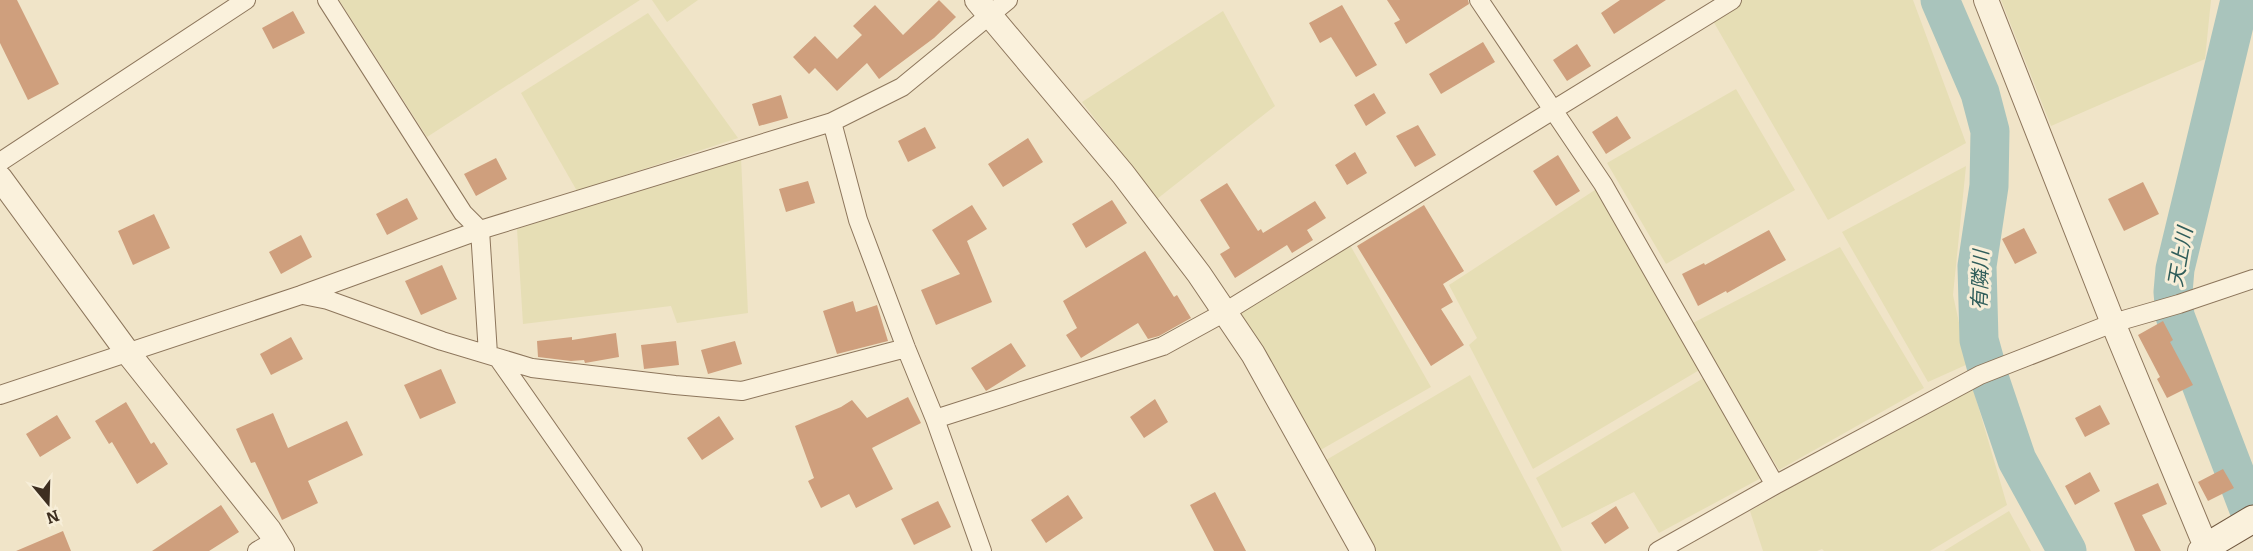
<svg xmlns="http://www.w3.org/2000/svg" width="2253" height="551" viewBox="0 0 2253 551" font-family="Bitter,'Noto Sans JP',serif">
  <rect width="100%" height="100%" fill="#f0e4c8"/>
  <!-- farmland -->
  <path fill="#e6deb5" d="M 339,0 L 640,0 L 427,137 Z
    M 652,0 L 698,0 L 667,22 Z
    M 1735,0 L 1913,0 L 1966,143 L 1828,220 L 1709,14 Z
    M 2001,0 L 2211,0 L 2205,59 L 2051,126 Z
    M 1223,11 L 1275,106 L 1157,199 L 1082,102 Z
    M 648,13 L 738,138 L 577,191 L 521,93 Z
    M 1736,89 L 1795,190 L 1666,264 L 1607,163 Z
    M 741,157 L 748,313 L 677,323 L 671,306 L 523,324 L 517,229 Z
    M 1966,166 L 1953,295 L 1968,364 L 1928,382 L 1842,232 Z
    M 1598,188 L 1701,369 L 1533,469 L 1469,345 L 1477,338 L 1449,285 Z
    M 1346,238 L 1431,387 L 1310,456 L 1225,312 Z
    M 1840,247 L 1924,388 L 1779,470 L 1691,324 Z
    M 1470,375 L 1562,551 L 1366,551 L 1316,466 Z
    M 1707,376 L 1763,477 L 1659,533 L 1634,492 L 1562,528 L 1536,478 Z
    M 1972,385 L 2007,505 L 1930,551 L 1824,551 L 1822,549 L 1817,551 L 1763,551 L 1750,511 Z
    M 2009,511 L 2031,551 L 1944,551 Z"/>
  <g fill="none" stroke-linecap="round" stroke-linejoin="round">
    <!-- river -->
    <path stroke="#a9c4bc" stroke-width="39" d="M 1940,0 L 1980,93 L 1990,131 L 1989,186 L 1977,266 L 1979,340 L 1990,380 L 2017,460 L 2067,551
      M 2240,0 L 2175,269 L 2173,292 L 2175,316 L 2248,507"/>
  </g>
  <!-- building -->
  <path fill="#cf9f7d" d="M 0,0 L 17,0 L 59,84 L 28,100 L 0,43 Z
    M 939,0 L 956,17 L 934,38 L 879,79 L 867,63 L 837,91 L 815,68 L 809,74 L 793,57 L 815,36 L 837,59 L 862,35 L 853,26 L 875,5 L 903,35 Z
    M 1387,0 L 1468,0 L 1469,4 L 1406,44 L 1394,23 L 1400,20 Z
    M 1620,0 L 1666,0 L 1614,34 L 1601,13 Z
    M 1342,5 L 1377,65 L 1356,77 L 1331,37 L 1320,43 L 1309,23 Z
    M 293,11 L 305,33 L 273,49 L 262,28 Z
    M 1483,42 L 1495,62 L 1441,94 L 1429,74 Z
    M 1577,44 L 1591,66 L 1567,81 L 1553,60 Z
    M 1374,93 L 1386,113 L 1366,126 L 1354,105 Z
    M 781,95 L 788,118 L 759,126 L 752,104 Z
    M 1617,116 L 1631,138 L 1606,154 L 1592,132 Z
    M 1418,125 L 1436,155 L 1415,167 L 1396,136 Z
    M 925,127 L 936,148 L 908,162 L 898,141 Z
    M 1028,138 L 1043,162 L 1003,187 L 988,164 Z
    M 1355,152 L 1367,173 L 1347,185 L 1335,165 Z
    M 1558,155 L 1580,191 L 1556,206 L 1533,171 Z
    M 496,158 L 507,179 L 476,196 L 464,174 Z
    M 808,181 L 815,203 L 786,212 L 779,189 Z
    M 2143,182 L 2159,214 L 2124,231 L 2108,199 Z
    M 1227,183 L 1258,231 L 1261,229 L 1263,233 L 1315,201 L 1326,218 L 1307,230 L 1313,240 L 1292,253 L 1287,245 L 1235,278 L 1220,254 L 1230,248 L 1200,200 Z
    M 407,198 L 418,219 L 387,235 L 376,214 Z
    M 1112,200 L 1127,223 L 1086,248 L 1072,224 Z
    M 972,205 L 987,229 L 967,241 L 992,302 L 936,325 L 921,290 L 960,274 L 932,230 Z
    M 1424,205 L 1464,271 L 1443,284 L 1453,302 L 1441,309 L 1464,345 L 1431,366 L 1357,246 Z
    M 154,214 L 170,248 L 133,265 L 118,231 Z
    M 2024,228 L 2037,253 L 2015,264 L 2002,239 Z
    M 1769,230 L 1786,260 L 1727,293 L 1726,291 L 1698,306 L 1682,274 L 1704,263 L 1705,265 Z
    M 301,235 L 312,257 L 281,274 L 269,252 Z
    M 1145,251 L 1174,297 L 1177,295 L 1191,318 L 1159,336 L 1148,339 L 1138,323 L 1081,358 L 1066,335 L 1077,328 L 1063,301 Z
    M 442,265 L 457,299 L 421,315 L 405,281 Z
    M 853,301 L 856,312 L 877,305 L 888,341 L 837,354 L 823,311 Z
    M 2163,321 L 2173,340 L 2170,342 L 2193,385 L 2167,398 L 2157,379 L 2160,377 L 2138,335 Z
    M 616,333 L 619,357 L 585,363 L 584,360 L 571,361 L 538,357 L 537,341 L 572,337 L 572,340 Z
    M 291,337 L 303,359 L 271,375 L 260,354 Z
    M 676,341 L 679,365 L 644,369 L 641,345 Z
    M 735,341 L 742,364 L 708,374 L 701,350 Z
    M 1011,343 L 1026,366 L 986,391 L 971,368 Z
    M 441,369 L 456,403 L 420,419 L 404,385 Z
    M 908,397 L 921,423 L 872,448 L 893,489 L 856,508 L 849,494 L 821,508 L 808,481 L 814,478 L 795,426 L 841,407 L 852,400 L 867,418 Z
    M 1155,399 L 1168,422 L 1144,438 L 1130,417 Z
    M 126,402 L 151,444 L 154,442 L 168,464 L 137,484 L 112,442 L 109,444 L 95,421 Z
    M 2100,405 L 2110,424 L 2085,437 L 2075,418 Z
    M 273,413 L 288,448 L 347,421 L 363,455 L 308,481 L 318,503 L 282,520 L 255,462 L 251,463 L 236,429 Z
    M 57,415 L 71,438 L 40,457 L 26,434 Z
    M 719,416 L 734,439 L 702,460 L 687,438 Z
    M 2223,469 L 2234,488 L 2208,501 L 2198,482 Z
    M 2090,472 L 2100,491 L 2075,505 L 2065,486 Z
    M 2158,483 L 2167,504 L 2142,515 L 2161,551 L 2135,551 L 2114,503 Z
    M 1215,492 L 1246,551 L 1214,551 L 1190,505 Z
    M 1068,495 L 1083,518 L 1046,543 L 1031,520 Z
    M 938,501 L 951,527 L 914,545 L 901,519 Z
    M 221,505 L 239,532 L 209,551 L 152,551 Z
    M 1616,506 L 1629,528 L 1605,544 L 1591,523 Z
    M 63,531 L 71,551 L 16,551 Z"/>
  <g fill="none" stroke-linecap="round" stroke-linejoin="round">
    <defs>
      <path id="minor" d="M 327,0 L 463,213 L 480,230 L 488,354
        M 1479,0 L 1603,184 L 1775,485
        M 832,122 L 858,220 L 906,348 L 935,419 L 982,551
        M 0,162 L 246,0
        M 303,295 L 328,300 L 442,341 L 532,368 L 675,385 L 742,391 L 906,348
        M 498,358 L 633,551
        M 0,395 L 301,295 L 480,230 L 832,122 L 902,87 L 1008,0
        M 935,419 L 1163,346 L 1225,312 L 1732,0
        M 257,551 L 276,540
        M 1658,551 L 1775,485 L 1980,375 L 2113,323 L 2179,304 L 2253,279"/>
      <path id="tertiary" d="M 977,0 L 1123,174 L 1199,274 L 1253,354 L 1363,551
        M 1986,0 L 2113,323 L 2206,547 L 2200,551
        M 0,178 L 128,353 L 269,530 L 282,551"/>
      <path id="secondary" d="M 2208,551 L 2206,547 L 2253,519"/>
    </defs>
    <!-- minor casing -->
    <use href="#minor" stroke="#8d765c" stroke-width="20"/>
    <!-- tertiary casing -->
    <use href="#tertiary" stroke="#8d765c" stroke-width="26"/>
    <!-- secondary casing -->
    <use href="#secondary" stroke="#6f573f" stroke-width="29"/>
    <!-- minor -->
    <use href="#minor" stroke="#faf1dc" stroke-width="18"/>
    <!-- tertiary -->
    <use href="#tertiary" stroke="#faf1dc" stroke-width="24"/>
    <!-- secondary -->
    <use href="#secondary" stroke="#faf1dc" stroke-width="27"/>
  </g>
  <g text-anchor="middle" stroke-width="6" stroke-linejoin="round" paint-order="stroke">
    <!-- water labels -->
    <g font-size="20" font-style="italic" fill="#2f5d5a" stroke="#f7eed8">
      <text transform="translate(2180 257) rotate(-80)" y="7">天上川</text>
      <text transform="translate(1980 280) rotate(-88)" y="7">有隣川</text>
    </g>
  </g>
  <!-- north arrow -->
  <g transform="translate(48 503) rotate(161)" stroke="#f7eed8" stroke-width="4.5" paint-order="stroke">
  <path d="M0-4.5L10 22L0 15L-10 22Z" fill="#3d2e20"/>
  <text y="-9" font-size="16" font-weight="bold" text-anchor="middle" fill="#3d2e20">N</text>
  </g>
</svg>
